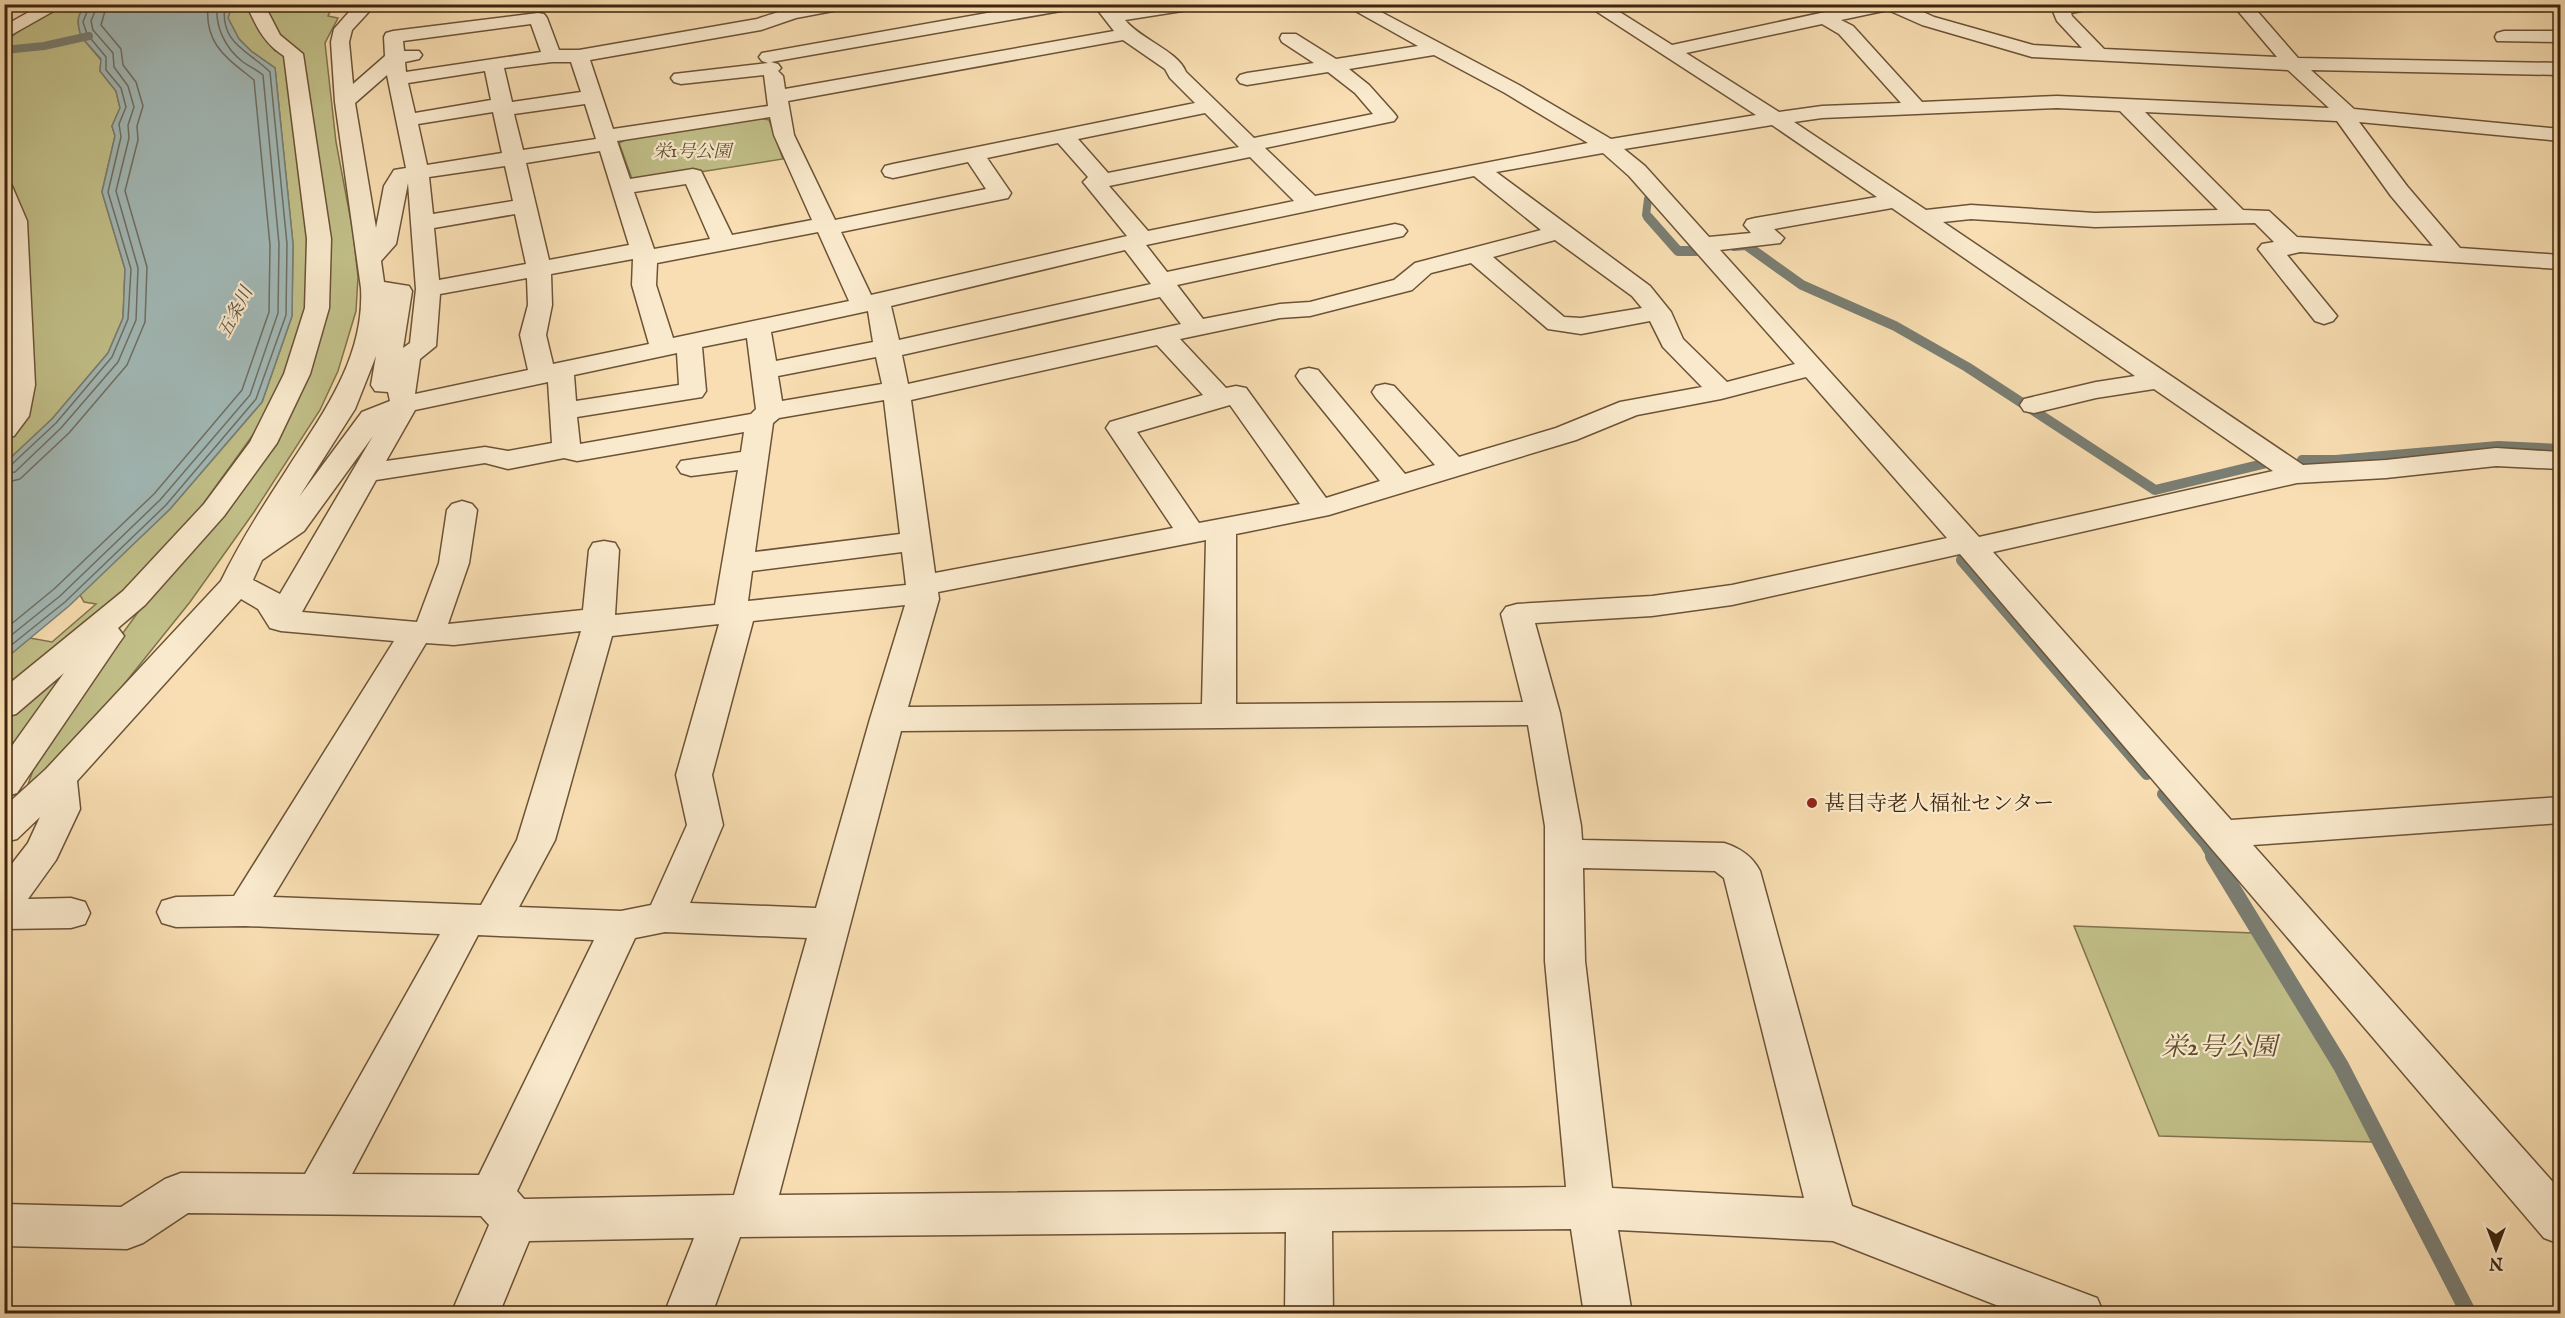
<svg xmlns="http://www.w3.org/2000/svg" width="2565" height="1318" viewBox="0 0 2565 1318" font-family="'IM FELL English','Noto Serif JP',serif">
  <rect width="100%" height="100%" fill="#f8deb2"/>
  <filter id="stains"><feTurbulence type="fractalNoise" baseFrequency=".00333" numOctaves="4"/><feColorMatrix values="0 0 0 0 .2 0 0 0 0 .09 0 0 0 0 .02 0 0 0 .5 -.17"/></filter>
  <radialGradient id="worn" r=".72"><stop offset=".6" stop-color="#630" stop-opacity="0"/><stop offset="1" stop-color="#630" stop-opacity=".3"/></radialGradient>
  <!-- green -->
  <path fill="#c2c089" stroke="#80724c" stroke-width="1.5" d="M 265,4 L 333,5 L 328,16 L 338,18 L 325,43 L 336,142 L 353,232 L 358,277 L 356,311 L 338,371 L 320,410 L 254,512 L 190,602 L 121,688 L 26,790 L 42,745 L 154,590 L 227,512 L 327,308 L 300,54 L 279,41 Z
    M 64,5 L 87,5 C 76,15 77,23 81,36 L 44,45 L 5,49 L 5,42 L 30,22 Z
    M 232,5 L 252,5 L 264,37 L 275,51 L 280,50 L 287,55 L 310,242 L 306,311 L 286,376 L 265,418 L 188,525 L 120,595 L 5,693 L 5,659 L 30,638 L 52,642 L 96,604 L 84,602 L 80,595 L 170,509 L 262,402 L 292,316 L 293,244 L 275,68 L 251,51 L 239,39 L 228,18 Z
    M 84,40 L 101,60 L 100,71 L 116,91 L 120,108 L 112,126 L 115,136 L 102,192 L 125,269 L 123,318 L 108,353 L 52,419 L 5,463 L 5,441 L 22,417 L 24,224 L 9,181 L 5,153 L 10,120 L 5,105 L 5,51 Z
    M 760,118 L 769,120 L 783,159 L 642,181 L 632,179 L 619,143 L 629,138 Z
    M 4,213 L 7,220 L 14,386 L 4,417 Z
    M 59,671 L 73,676 L 5,768 L 5,713 Z
    M 2074,926 L 2254,933 L 2335,1066 L 2372,1142 L 2159,1136 Z"/>
  <!-- water -->
  <path fill="#a2b9b7" stroke="#7a7e73" stroke-width="1.5" d="M 87,4 L 232,5 L 228,18 L 239,39 L 251,51 L 275,68 L 293,244 L 292,316 L 262,402 L 170,509 L 69,606 L 5,659 L 5,463 L 52,419 L 108,353 L 123,318 L 125,269 L 102,192 L 115,136 L 112,126 L 120,108 L 116,91 L 100,71 L 101,59 L 84,40 L 74,40 L 81,36 C 77,23 76,15 87,4 Z"/>
  <g fill="none" stroke-linecap="round" stroke-linejoin="round">
    <!-- shore -->
    <path stroke="#706f62" stroke-width="1.5" d="M 4,467 L 11,465 L 56,423 L 112,357 L 128,319 L 131,269 L 108,192 L 121,137 L 119,124 L 126,107 L 121,88 L 106,70 L 106,57 L 87,34 L 83,22 L 90,4
      M 4,474 L 15,472 L 61,428 L 118,362 L 136,320 L 138,268 L 116,191 L 129,138 L 128,125 L 134,107 L 128,86 L 114,67 L 113,53 L 93,30 L 91,21 L 98,4
      M 4,483 L 20,479 L 69,433 L 127,365 L 145,322 L 147,267 L 125,191 L 138,140 L 137,126 L 143,106 L 136,82 L 123,65 L 121,49 L 101,25 L 107,4
      M 4,630 L 54,589 L 154,494 L 242,390 L 269,312 L 270,245 L 254,80 C 227,58 204,45 208,4
      M 4,641 L 60,596 L 160,500 L 250,395 L 278,313 L 279,244 L 263,75 C 257,70 250,67 243,62 C 225,48 215,27 217,4
      M 4,651 L 65,602 L 166,505 L 256,399 L 286,315 L 287,244 L 270,72 C 248,50 219,44 225,4"/>
    <!-- stream-far3 -->
    <path stroke="#7a7e73" stroke-width="8" d="M 4,50 L 44,46 L 89,36
      M 1648,199 L 1646,215 L 1649,219"/>
    <!-- stream-far2 -->
    <path stroke="#7a7e73" stroke-width="10" d="M 1648,217 L 1678,251 L 1696,251
      M 1734,246 L 1746,245 L 1802,285 L 1895,326 L 1967,367 L 2155,490 L 2267,463
      M 2302,460 L 2336,460 L 2498,446 L 2560,449"/>
    <!-- stream-far1 -->
    <path stroke="#7a7e73" stroke-width="12" d="M 1962,560 L 2147,774
      M 2163,794 L 2205,843 L 2214,858"/>
    <!-- stream -->
    <path stroke="#7a7e73" stroke-width="16" d="M 2213,856 L 2341,1066 L 2469,1314"/>
    <defs>
      <path id="minor" d="M 43,4 L 66,4 L 4,39 L 4,26 Z
        M 250,4 L 268,4 L 266,8 L 280,35 L 303,54 L 331,239 L 329,308 L 310,374 L 277,443 L 224,516 L 145,605 L 118,628 L 124,636 L 119,643 L 17,793 L 4,797 L 4,757 L 64,673 L 16,714 L 4,717 L 4,688 L 123,591 L 204,504 L 250,442 L 284,374 L 305,308 L 307,239 L 284,56 C 265,44 257,28 248,8 Z
        M 356,4 L 376,4 L 352,30 L 349,42 L 353,84 L 385,56 L 384,37 L 386,33 L 393,31 L 538,13 L 544,14 L 547,18 L 559,50 L 579,50 L 757,19 C 793,6 814,4 852,4 L 849,8 L 796,18 L 761,30 L 590,60 L 613,129 L 768,106 L 764,75 L 681,84 L 674,82 L 671,78 L 674,74 L 768,63 L 762,61 L 759,57 L 762,53 L 1038,4 L 1081,4 L 1072,9 L 771,62 L 778,64 L 781,68 L 778,71 L 783,76 L 785,89 L 1114,31 L 1093,4 L 1112,4 L 1117,11 L 1157,4 L 1204,4 L 1195,9 L 1125,20 C 1140,39 1178,51 1186,72 L 1254,138 L 1373,114 L 1355,93 L 1328,72 L 1247,85 L 1240,83 L 1237,79 L 1240,75 L 1247,73 L 1314,63 L 1282,42 L 1280,38 L 1282,34 L 1296,34 L 1336,59 L 1418,46 L 1343,4 L 1366,4 L 1519,85 L 1611,139 L 1756,115 L 1585,4 L 1607,4 L 1672,45 L 1862,4 L 1906,4 L 1934,17 L 2033,45 L 2082,48 L 2057,21 L 2052,9 L 2057,4 L 2088,4 L 2086,10 L 2071,13 L 2072,16 L 2104,49 L 2277,57 L 2232,4 L 2251,4 L 2298,58 L 2560,63 L 2560,75 L 2311,70 L 2354,109 L 2560,129 L 2560,141 L 2359,122 L 2407,186 L 2460,248 L 2560,255 L 2560,269 L 2300,252 L 2287,255 L 2337,316 L 2333,321 L 2324,324 L 2315,321 L 2258,249 L 2262,244 L 2274,242 L 2255,223 L 2095,227 L 1971,219 L 1943,222 L 2303,465 L 2386,460 L 2496,448 L 2560,452 L 2560,469 L 2496,466 L 2386,478 L 2297,483 L 1993,552 L 2231,820 L 2560,797 L 2560,823 L 2253,845 L 2560,1190 L 2560,1244 L 2544,1238 L 1960,554 L 1732,605 L 1652,616 L 1535,623 L 1560,713 L 1581,826 L 1582,840 L 1724,843 C 1740,848 1752,856 1760,871 L 1852,1206 L 2097,1298 L 2104,1314 L 2019,1314 L 1833,1241 L 1618,1230 L 1632,1314 L 1584,1314 L 1571,1229 L 1332,1231 L 1333,1314 L 1285,1314 L 1286,1232 L 740,1237 L 712,1314 L 664,1314 L 694,1238 L 529,1241 L 499,1314 L 451,1314 L 489,1225 L 481,1216 L 188,1213 L 143,1243 L 127,1249 L 4,1246 L 4,1204 L 121,1207 L 165,1179 L 181,1173 L 305,1174 L 440,934 L 245,926 L 176,927 L 162,923 L 157,912 L 162,901 L 176,897 L 234,896 L 394,641 L 281,631 L 270,628 L 258,609 L 241,599 L 77,781 L 80,809 L 56,860 L 28,899 L 71,898 L 85,902 L 90,913 L 85,924 L 71,928 L 4,929 L 4,874 L 28,843 L 40,817 L 17,839 L 4,842 L 4,807 L 46,769 L 221,581 C 239,544 261,509 284,474 C 320,417 365,360 361,288 L 335,102 L 331,42 L 334,29 ZM 1888,10 L 1922,25 L 2032,57 L 2288,70 L 2329,108 L 2057,96 L 1922,102 L 1853,26 L 1841,20 ZM 531,24 L 541,52 L 406,72 L 405,62 L 419,59 L 422,55 L 419,51 L 404,51 L 403,41 ZM 1822,24 L 1839,34 L 1901,103 L 1822,106 L 1779,112 L 1686,53 ZM 1123,40 L 1165,69 L 1170,78 L 1195,103 L 893,164 L 885,166 L 882,171 L 885,176 L 893,178 L 968,162 L 986,189 L 835,220 L 794,135 L 788,101 ZM 1434,55 L 1505,93 L 1588,143 L 1315,196 L 1265,148 L 1394,121 L 1397,117 L 1394,113 L 1369,85 L 1349,69 ZM 552,62 L 571,62 L 581,92 L 512,102 L 504,68 ZM 485,71 L 491,100 L 415,113 L 408,83 ZM 387,75 L 406,168 L 394,170 L 384,186 L 376,228 L 355,103 ZM 585,104 L 596,139 L 523,150 L 514,114 ZM 2057,108 L 2120,111 L 2218,210 L 2095,213 L 1971,205 L 1926,210 L 1794,122 L 1822,118 ZM 493,112 L 502,153 L 427,165 L 418,124 ZM 2145,112 L 2337,121 L 2391,196 L 2433,246 L 2297,237 L 2269,211 L 2243,210 ZM 1205,113 L 1239,147 L 1108,173 L 1078,139 ZM 770,117 L 774,135 L 812,220 L 732,235 L 701,171 L 693,169 L 630,179 L 617,141 ZM 1772,125 L 1877,197 L 1755,218 L 1747,220 L 1744,225 L 1751,233 L 1709,237 L 1645,166 L 1624,149 ZM 1058,143 L 1088,177 L 1083,182 L 1127,236 L 871,295 L 841,232 L 1008,198 L 1011,193 L 987,158 ZM 600,151 L 629,245 L 549,260 L 526,163 ZM 1603,153 L 1629,176 L 1795,364 L 1727,382 L 1683,339 L 1671,312 L 1650,286 L 1496,172 ZM 1250,157 L 1294,201 L 1148,231 L 1109,186 ZM 505,166 L 513,201 L 433,214 L 429,177 ZM 1474,176 L 1541,230 L 1415,263 L 1394,280 L 1310,302 L 1280,304 L 1203,319 L 1177,285 L 1403,236 L 1407,231 L 1403,226 L 1395,224 L 1167,272 L 1146,245 ZM 408,183 L 416,289 L 410,343 L 403,348 L 412,291 L 409,286 L 384,282 L 381,261 L 396,244 ZM 686,184 L 710,239 L 654,249 L 634,192 ZM 1892,208 L 2135,376 L 2096,382 L 2024,399 L 2020,405 L 2024,411 L 2034,413 L 2096,398 L 2154,389 L 2273,471 L 1979,537 L 1720,250 L 1780,243 L 1784,238 L 1774,229 ZM 515,214 L 526,264 L 439,280 L 434,228 ZM 818,232 L 849,301 L 673,338 L 656,285 L 657,263 ZM 1555,240 L 1632,296 L 1642,308 L 1581,318 L 1564,317 L 1493,257 ZM 1125,250 L 1151,284 L 899,340 L 891,306 ZM 633,259 L 632,285 L 649,344 L 553,364 L 546,335 L 552,305 L 551,274 ZM 1471,263 L 1548,329 L 1581,334 L 1650,321 L 1663,347 L 1702,387 L 1620,402 L 1556,428 L 1459,457 L 1394,386 L 1385,384 L 1376,386 L 1372,392 L 1376,398 L 1435,465 L 1405,474 L 1318,370 L 1309,368 L 1300,370 L 1296,376 L 1300,382 L 1380,481 L 1326,498 L 1246,388 L 1236,386 L 1226,388 L 1180,339 L 1280,318 L 1310,316 L 1412,290 L 1431,273 ZM 527,278 L 528,305 L 520,335 L 528,370 L 415,394 L 420,359 L 436,346 L 440,294 ZM 1160,297 L 1181,324 L 908,384 L 902,355 ZM 868,311 L 873,342 L 776,361 L 771,332 ZM 747,338 L 756,409 L 751,414 L 580,444 L 577,417 L 702,397 L 706,391 L 702,347 ZM 1157,345 L 1203,395 L 1110,422 L 1106,428 L 1173,528 L 935,573 L 911,400 ZM 677,353 L 679,385 L 576,401 L 574,375 ZM 376,356 L 371,385 L 375,391 L 388,392 L 390,401 L 362,412 L 299,497 L 355,409 ZM 876,357 L 882,384 L 782,401 L 778,376 ZM 1806,377 L 1947,538 L 1732,585 L 1652,596 L 1517,604 L 1506,607 L 1501,614 L 1523,702 L 1236,704 L 1236,534 L 1329,515 L 1576,440 L 1637,415 L 1721,399 ZM 548,382 L 552,443 L 508,451 L 485,447 L 386,461 L 415,410 ZM 884,400 L 900,534 L 755,552 L 773,423 L 779,418 ZM 1230,405 L 1300,504 L 1199,523 L 1137,432 ZM 744,432 L 741,452 L 681,461 L 677,467 L 681,473 L 691,476 L 738,470 L 715,605 L 615,615 L 619,550 L 615,543 L 604,541 L 593,543 L 589,550 L 583,610 L 448,624 L 469,563 L 477,510 L 472,504 L 462,501 L 452,504 L 447,510 L 439,563 L 417,622 L 302,612 L 376,480 L 485,463 L 508,469 L 564,458 L 577,461 ZM 373,436 L 280,594 L 253,580 L 262,560 L 304,531 ZM 1206,540 L 1202,704 L 908,707 L 939,599 L 938,592 ZM 902,552 L 906,585 L 748,601 L 752,571 ZM 905,605 L 870,719 L 816,908 L 690,903 L 723,825 L 712,775 L 753,621 ZM 719,624 L 676,775 L 687,825 L 651,905 L 621,911 L 519,907 L 555,840 L 612,636 ZM 581,631 L 517,840 L 481,905 L 273,897 L 426,643 L 454,645 ZM 1528,725 L 1545,826 L 1545,961 L 1566,1187 L 779,1195 L 901,731 ZM 1583,868 L 1715,871 L 1724,878 L 1804,1198 L 1612,1188 L 1585,961 ZM 665,932 L 807,938 L 734,1195 L 524,1199 L 517,1191 L 635,938 ZM 478,935 L 594,940 L 479,1175 L 352,1174 Z
        M 2326,4 L 2361,4 L 2361,5 L 2358,9 C 2349,11 2333,12 2326,4 Z
        M 2504,31 L 2560,31 L 2560,42 L 2497,41 L 2495,37 L 2497,33 Z
        M 4,184 L 12,186 L 27,221 L 35,385 L 29,416 L 14,436 L 4,438 L 4,403 L 9,385 Z"/>
    </defs>
    <!-- minor casing -->
    <use href="#minor" stroke="#6c5337" stroke-width="3"/>
    <!-- minor -->
    <use href="#minor" fill="#faeacd" fill-rule="evenodd"/>
  </g>
  <!-- markers -->
  <circle fill="#8f2418" stroke="#faeacd" stroke-width="2" cx="1812" cy="803" r="6"/>
  <g text-anchor="middle" stroke-width="4.5" stroke-linejoin="round" paint-order="stroke">
    <!-- far-park labels -->
    <g font-size="18" font-style="italic" fill="#5f4c2d" stroke="#faeacd">
      <text x="692" y="157">栄1号公園</text>
    </g>
    <!-- far-water labels -->
    <g font-size="18" font-style="italic" fill="#5c5141" stroke="#faeacd">
      <text transform="translate(235 312) rotate(-63)" y="6">五条川</text>
    </g>
    <!-- poi labels -->
    <g font-size="21" fill="#3e250e" stroke="#faeacd" text-anchor="start">
      <text x="1824" y="810">甚目寺老人福祉センター</text>
    </g>
    <!-- near-park labels -->
    <g font-size="26" font-style="italic" fill="#5f4c2d" stroke="#faeacd">
      <text x="2219" y="1055">栄2号公園</text>
    </g>
  </g>
  <!-- margin -->
  <rect width="2565" height="1318" fill="none" stroke="#f8deb2" stroke-width="24"/>
  <rect x="6" y="6" width="2553" height="1306" fill="none" stroke="#3e250e" stroke-width="3"/>
  <rect x="12" y="12" width="2541" height="1294" fill="none" stroke="#3e250e" stroke-width="1.5"/>
  <!-- north arrow -->
  <g transform="translate(2496 1249) rotate(180)" stroke="#faeacd" stroke-width="4.5" paint-order="stroke">
  <path d="M0-4.5L10 22L0 15L-10 22Z" fill="#3e250e"/>
  <text y="-9" font-size="16" font-weight="bold" text-anchor="middle" fill="#3e250e">N</text>
  </g>
  <rect width="100%" height="100%" filter="url(#stains)"/>
  <rect width="100%" height="100%" fill="url(#worn)"/>
</svg>
